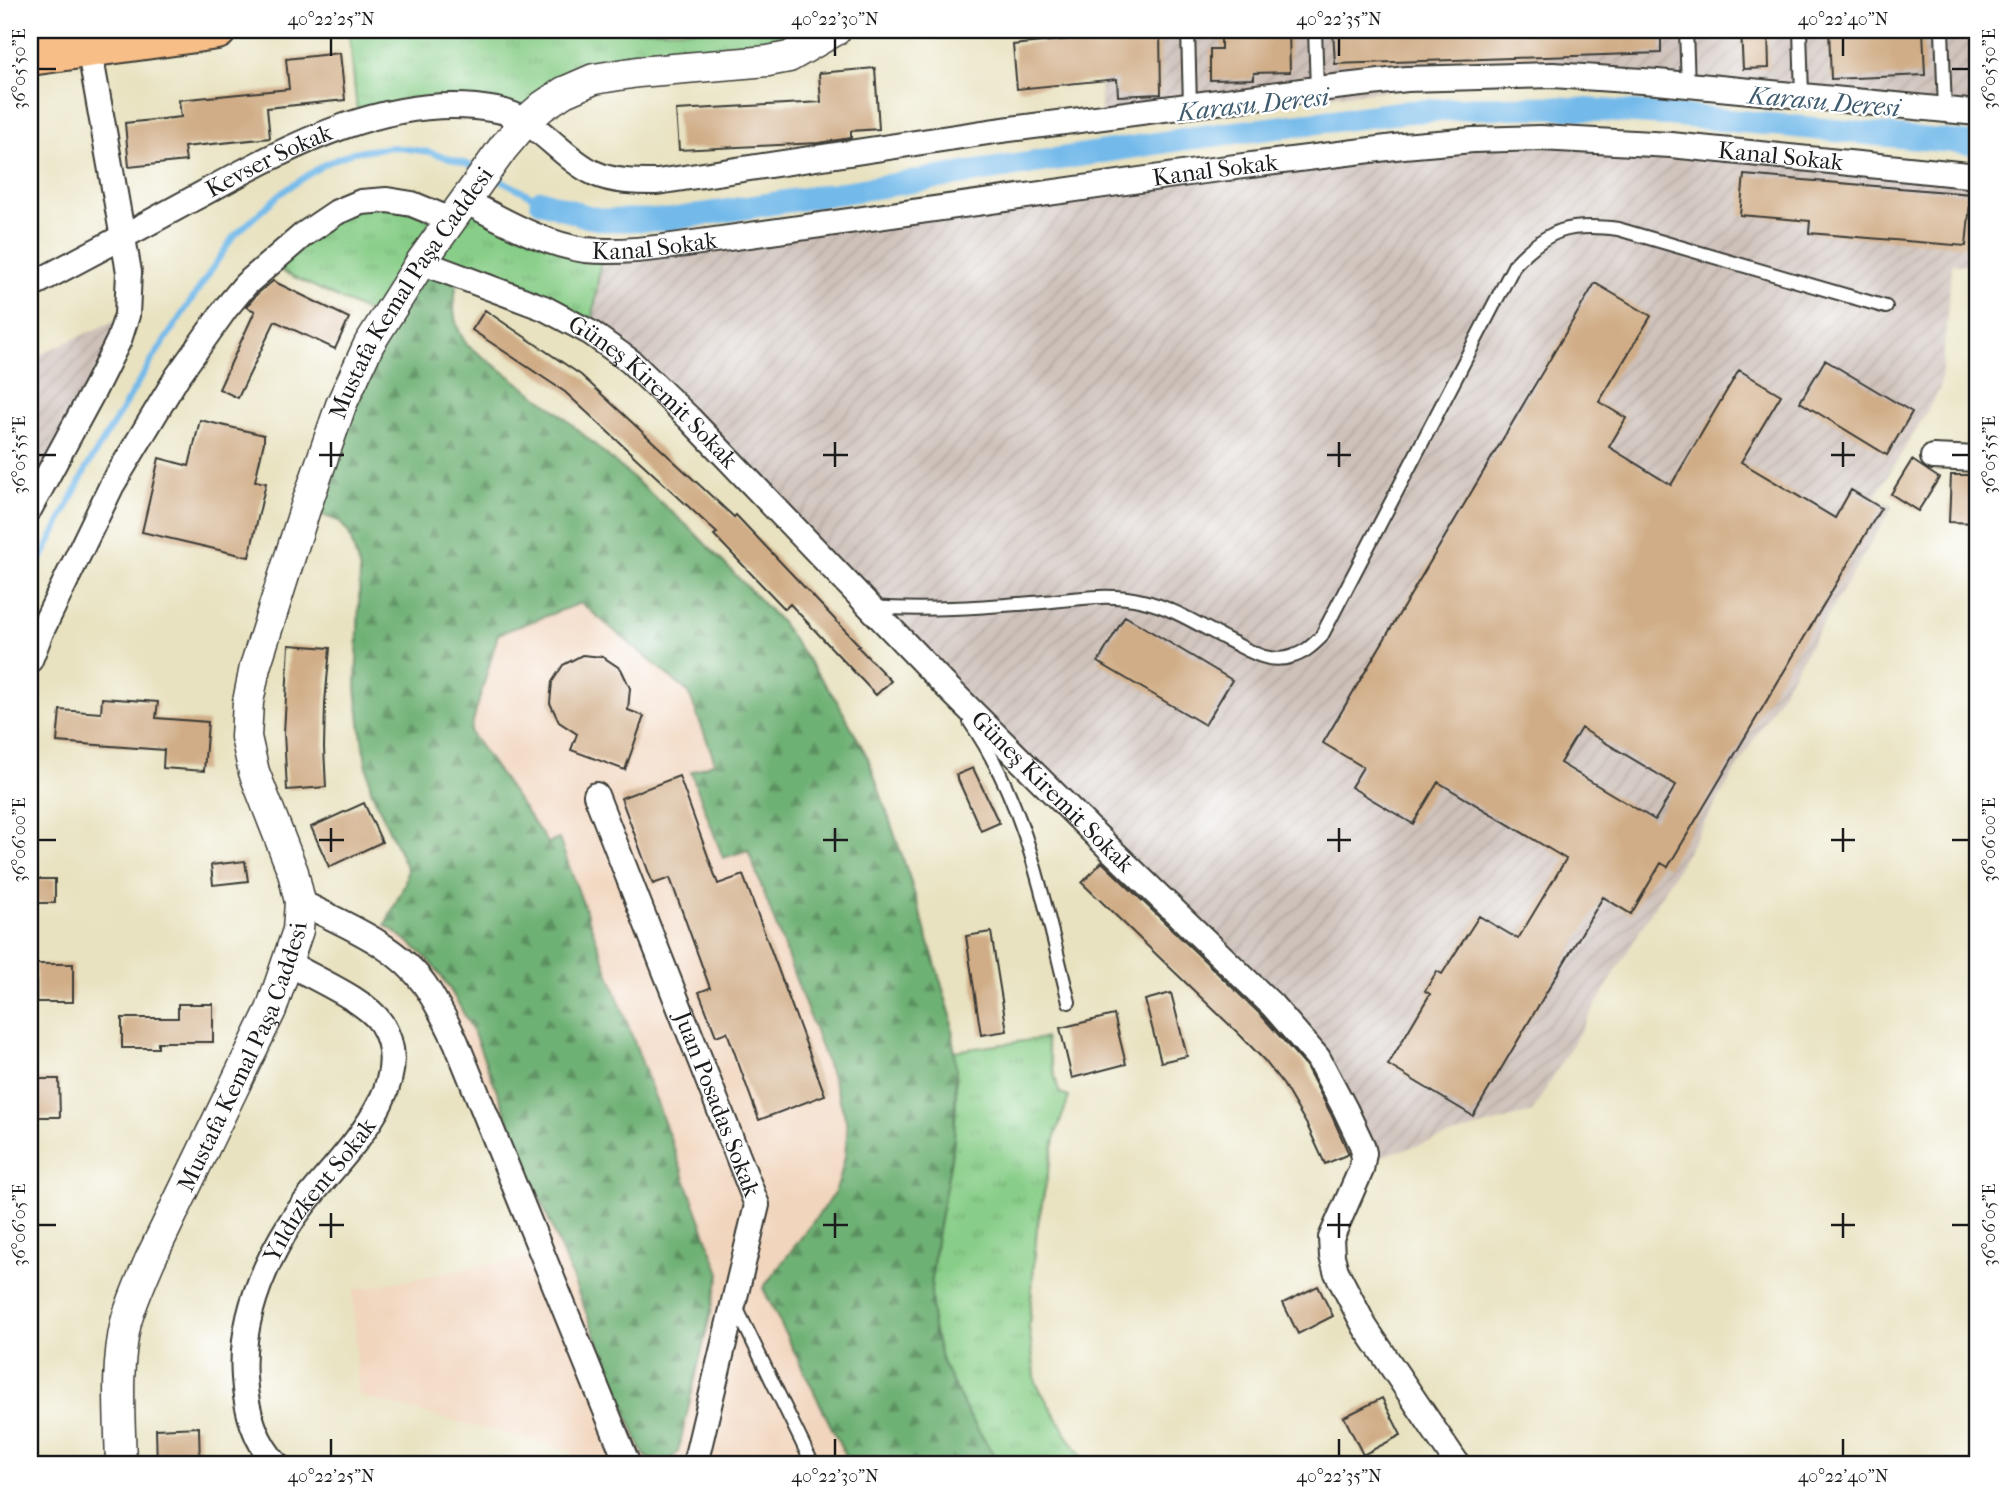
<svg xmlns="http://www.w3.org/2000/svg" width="2008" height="1495" viewBox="0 0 2008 1495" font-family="'IM FELL French Canon',serif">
  <defs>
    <pattern id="industrial-furrows" width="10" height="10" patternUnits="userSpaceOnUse" patternTransform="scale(1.75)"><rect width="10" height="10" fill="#cec1ba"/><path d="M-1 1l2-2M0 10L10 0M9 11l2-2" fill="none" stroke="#b0a59f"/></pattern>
    <pattern id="grass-tufts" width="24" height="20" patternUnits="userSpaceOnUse" patternTransform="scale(1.75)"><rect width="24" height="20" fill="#88ce88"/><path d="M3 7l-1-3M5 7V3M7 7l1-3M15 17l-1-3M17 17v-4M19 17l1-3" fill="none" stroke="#75b075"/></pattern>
    <pattern id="forest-firs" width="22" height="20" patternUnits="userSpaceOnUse" patternTransform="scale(1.75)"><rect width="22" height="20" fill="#6eb174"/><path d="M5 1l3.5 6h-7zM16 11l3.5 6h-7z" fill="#5a8f5e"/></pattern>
  </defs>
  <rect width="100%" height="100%" fill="#fff"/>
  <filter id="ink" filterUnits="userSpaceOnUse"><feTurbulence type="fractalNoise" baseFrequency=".0143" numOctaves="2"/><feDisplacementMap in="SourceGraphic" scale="14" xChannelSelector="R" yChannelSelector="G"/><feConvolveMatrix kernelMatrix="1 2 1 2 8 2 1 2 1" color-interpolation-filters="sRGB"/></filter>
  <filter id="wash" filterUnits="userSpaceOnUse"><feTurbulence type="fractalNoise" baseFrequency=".00686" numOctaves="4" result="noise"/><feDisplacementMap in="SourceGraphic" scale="28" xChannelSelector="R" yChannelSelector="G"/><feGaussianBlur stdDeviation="1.57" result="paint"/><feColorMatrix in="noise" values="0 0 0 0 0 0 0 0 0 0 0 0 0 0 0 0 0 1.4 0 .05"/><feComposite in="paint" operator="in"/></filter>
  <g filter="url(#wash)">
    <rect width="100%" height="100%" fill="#e8e2c0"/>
    <!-- built -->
    <path fill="#f1d5bd" d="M 458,275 L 454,294 L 454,315 L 457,331 L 467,345 L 553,408 L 691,529 L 779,620 L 837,701 L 868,758 L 909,876 L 951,1016 L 956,1070 L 933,1328 L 943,1364 L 967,1412 L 1000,1465 L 578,1465 L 571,1451 L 358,1396 L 353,1290 L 541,1255 L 456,1042 L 376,943 L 405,884 L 407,869 L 371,790 L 362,738 L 356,688 L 360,571 L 349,533 L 339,521 L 305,509 Z"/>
    <!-- industrial -->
    <path fill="url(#industrial-furrows)" d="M 1099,30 L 1978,30 L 1978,113 L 1553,75 L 1101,117 Z
      M 1473,140 L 1978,176 L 1978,219 L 1973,266 L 1952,264 L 1940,389 L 1876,496 L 1893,506 L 1532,1112 L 1364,1161 L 1318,1058 L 591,333 L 602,251 Z
      M 127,315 L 30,508 L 30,359 Z"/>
    <!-- grass -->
    <path fill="url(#grass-tufts)" stroke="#527552" stroke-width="2" d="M 349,30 L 836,30 L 789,57 L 638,72 L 543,106 L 358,122 Z
      M 465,201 L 602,251 L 591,333 L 422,262 L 384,320 L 269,265 L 361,202 L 451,220 Z
      M 1045,1038 L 1059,1092 L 1069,1097 L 1056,1134 L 1037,1228 L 1029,1326 L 1036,1383 L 1069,1438 L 1088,1465 L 1000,1465 C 974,1423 940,1377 933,1327 C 924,1264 946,1204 953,1142 C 957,1113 957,1081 954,1051 Z"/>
    <!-- forest -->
    <path fill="url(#forest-firs)" stroke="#456648" stroke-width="2" d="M 421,262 L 458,275 C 453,304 450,320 467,345 L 553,408 L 691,529 L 779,620 L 837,701 L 868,758 L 909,876 L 951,1016 L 956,1070 L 954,1141 L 935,1248 L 931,1289 L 933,1328 L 943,1364 L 967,1412 L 1000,1465 L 850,1465 L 763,1288 L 834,1194 L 839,1181 L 845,1157 L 847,1134 L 846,1120 L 837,1091 L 748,850 L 723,858 L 691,772 L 715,762 L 689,693 L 581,603 L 498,634 L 470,732 L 548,843 L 559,839 L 720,1273 L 678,1452 L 669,1461 C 658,1464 648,1462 642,1451 L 474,1034 C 449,983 434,957 385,925 L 405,884 L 407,869 L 371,790 L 362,738 L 356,688 L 360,571 L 349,533 L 339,521 L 305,509 Z"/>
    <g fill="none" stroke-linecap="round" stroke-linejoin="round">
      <!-- stream -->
      <path stroke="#73baea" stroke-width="6" d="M 493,176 L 541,201
        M 30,582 L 87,467 L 152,360 L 233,237 L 281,193 L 323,165 L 353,152 L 393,147 L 429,152 L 477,167"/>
      <!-- canal -->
      <path stroke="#73baea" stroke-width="23" d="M 541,201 L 589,217 L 605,220 L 667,220 L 1191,138 L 1404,112 L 1473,108 L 1547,107 L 1673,115 L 1978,144"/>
    </g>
    <g id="blocks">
      <!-- building -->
      <path fill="#d0ad87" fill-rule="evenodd" d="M 1116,30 L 1160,30 L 1161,94 L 1118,96 L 1117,79 L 1017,89 L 1013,45 L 1116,34 Z
        M 1221,30 L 1289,30 L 1290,72 L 1254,73 L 1254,79 L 1210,80 L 1210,49 L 1221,49 Z
        M 1333,30 L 1661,30 L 1661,53 L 1335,64 Z
        M 1741,30 L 1768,30 L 1769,68 L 1743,69 Z
        M 1829,30 L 1923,30 L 1925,75 L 1831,79 Z
        M 340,53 L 345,100 L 267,108 L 270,138 L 184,147 L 186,161 L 129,167 L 125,123 L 181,117 L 179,100 L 289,89 L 286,59 Z
        M 875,68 L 879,129 L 851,131 L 851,138 L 818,143 L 679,150 L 676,110 L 821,102 L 819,73 Z
        M 1744,175 L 1971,194 L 1966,246 L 1809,233 L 1810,221 L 1740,215 Z
        M 273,281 L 349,318 L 335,349 L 275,321 L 238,398 L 219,389 L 255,311 L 246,307 L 257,294 Z
        M 1595,283 L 1651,316 L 1599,402 L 1626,418 L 1609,447 L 1671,485 L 1739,370 L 1781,395 L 1741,462 L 1835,518 L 1851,490 L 1881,508 L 1668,867 L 1661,863 L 1631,914 L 1603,897 L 1473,1116 L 1388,1065 L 1430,994 L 1425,991 L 1437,971 L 1442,974 L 1479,916 L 1518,939 L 1566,859 L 1438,782 L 1413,824 L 1351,787 L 1363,767 L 1323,743 ZM 1581,728 L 1676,785 L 1655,820 L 1560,763 Z
        M 485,310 L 581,375 L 734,517 L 736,515 L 860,646 L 858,647 L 891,681 L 876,695 L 790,604 L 785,609 L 714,535 L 717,533 L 565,392 L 472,330 Z
        M 1825,360 L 1912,412 L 1887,455 L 1800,402 Z
        M 200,420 L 264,435 L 264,442 L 255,481 L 266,483 L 249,557 L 142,532 L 159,458 L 189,466 Z
        M 1912,460 L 1939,478 L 1918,511 L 1891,494 Z
        M 1951,475 L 1978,475 L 1978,523 L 1949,522 Z
        M 1125,616 L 1232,680 L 1205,725 L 1098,662 Z
        M 289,645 L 330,648 L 325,703 L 324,748 L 326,787 L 287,790 L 284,733 Z
        M 582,655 L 603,657 L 621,669 L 630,688 L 628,710 L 644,716 L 625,770 L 571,750 L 577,734 L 559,722 L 550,703 L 552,682 L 563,665 Z
        M 102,698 L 158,702 L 156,718 L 208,722 L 204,771 L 163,768 L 164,750 L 57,742 L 60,710 L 101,713 Z
        M 973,768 L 999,823 L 981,831 L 956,775 Z
        M 679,776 L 718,884 L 743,875 L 825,1095 L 759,1120 L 727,1032 L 716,1036 L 699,992 L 710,988 L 670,878 L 653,884 L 621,798 Z
        M 364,803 L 382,842 L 329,867 L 311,827 Z
        M 245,861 L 248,881 L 213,885 L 211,865 Z
        M 1102,862 L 1261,1015 L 1306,1066 L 1332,1116 L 1349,1154 L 1325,1164 L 1307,1125 L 1283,1084 L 1264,1060 L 1239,1034 L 1082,883 Z
        M 30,879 L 55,879 L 55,903 L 30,903 Z
        M 991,932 L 1007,1031 L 981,1035 L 966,936 Z
        M 36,964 L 73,964 L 73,1002 L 36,1002 Z
        M 1171,993 L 1187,1056 L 1161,1062 L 1145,1000 Z
        M 178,1004 L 213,1004 L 213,1042 L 158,1042 L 158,1048 L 122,1048 L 122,1018 L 178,1018 Z
        M 1114,1015 L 1126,1064 L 1072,1078 L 1060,1028 Z
        M 30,1079 L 59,1079 L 60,1117 L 30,1117 Z
        M 1318,1286 L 1333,1316 L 1298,1334 L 1283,1303 Z
        M 1382,1398 L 1401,1435 L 1363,1455 L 1344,1417 Z
        M 199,1427 L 200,1465 L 157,1465 L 156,1429 Z"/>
    </g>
  </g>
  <g filter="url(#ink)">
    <use href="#blocks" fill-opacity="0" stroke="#3b3a35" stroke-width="2"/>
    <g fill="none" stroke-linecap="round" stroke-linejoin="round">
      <defs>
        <path id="service" d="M 1188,30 L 1190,105
          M 1315,30 L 1317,89
          M 1686,30 L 1688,86
          M 1800,30 L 1802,96
          M 1942,30 L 1945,110
          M 872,607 C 925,611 979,607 1032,603 C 1070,600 1106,592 1143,601 C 1174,608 1202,627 1230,641 C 1242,647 1256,656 1269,658 C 1275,659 1285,659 1290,657 C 1303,654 1312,646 1321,637 L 1515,264 C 1549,228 1570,223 1618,229 L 1886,307
          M 970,722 C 1027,804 1045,907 1069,1002
          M 735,1305 L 813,1465"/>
        <g id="minor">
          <path id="s1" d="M 465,201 C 503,220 542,244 585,250 C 614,253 643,250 672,246 L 1196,172 L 1403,146 L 1473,140 L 1540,138 L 1671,145 L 1978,176"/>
          <path id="s2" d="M 421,262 L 544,308 L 591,333 L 630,361 L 689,418 L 944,684 L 1110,849 L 1272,1005 L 1318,1058 L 1345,1109 L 1362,1145 L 1364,1153 L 1361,1170 L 1331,1238 L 1332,1256 L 1336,1271 L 1365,1327 L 1458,1465"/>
          <path id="s3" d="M 30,286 C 83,258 136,230 189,201 C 281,151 388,89 497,110 C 536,117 560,157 594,173 C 613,182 636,182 657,182 L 995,131 L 1317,89 L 1407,79 L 1553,75 L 1657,82 L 1978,113"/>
          <path d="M 1933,457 L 1978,459"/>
          <path d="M 30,508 L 94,390 L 119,340 L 127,315 L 129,272 L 89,47"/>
          <path d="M 30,660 L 41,632 L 112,485 L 177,377 L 226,308 L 246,284 L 303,235 L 337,212 L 361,202 L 387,200 L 412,204 L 451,220"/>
          <path id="s4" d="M 596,795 L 757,1205 L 696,1460 L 693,1465"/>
          <path d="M 300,902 C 343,924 396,944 425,985 C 437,1003 447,1023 456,1042 L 628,1465"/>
          <path id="s5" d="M 277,1465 C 255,1442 246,1409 244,1378 C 240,1323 262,1268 291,1222 C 324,1169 425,1092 381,1023 C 366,1000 313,978 288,963"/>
        </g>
        <g id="tertiary">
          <path id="s6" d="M 121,1465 C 120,1418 115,1369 126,1322 C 132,1301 141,1281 150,1260 L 271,1010 L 298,930 L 300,902 L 293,872 L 254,772 L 246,737 L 248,702 L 255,667 L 305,509 L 341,405 L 369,344 L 421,262 L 503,148 L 526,121 L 543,106 L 564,92 L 594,79 L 638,72 L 768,61 L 789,57 L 836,30"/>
        </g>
        <path id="trunk" d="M 30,56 L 217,30"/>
      </defs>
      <!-- service casing -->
      <use href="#service" stroke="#3b3a35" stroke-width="16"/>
      <!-- minor casing -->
      <use href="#minor" stroke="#3b3a35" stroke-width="28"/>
      <!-- tertiary casing -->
      <use href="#tertiary" stroke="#3b3a35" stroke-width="33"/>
      <!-- trunk casing -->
      <use href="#trunk" stroke="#3b3a35" stroke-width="42"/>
      <!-- service -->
      <use href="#service" stroke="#fff" stroke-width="12"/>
      <!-- minor -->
      <use href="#minor" stroke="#fff" stroke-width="24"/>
      <!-- tertiary -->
      <use href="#tertiary" stroke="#fff" stroke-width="30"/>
      <!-- trunk -->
      <use href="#trunk" stroke="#f7be88" stroke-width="38"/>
    </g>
  </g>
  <!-- ticks -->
  <path fill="none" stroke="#1c1c1c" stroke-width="2.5" d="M 331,38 L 331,56M 835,38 L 835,56M 1339,38 L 1339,56M 1843,38 L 1843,56M 38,69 L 56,69M 1952,69 L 1969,69M 331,442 L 331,467M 835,442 L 835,467M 1339,442 L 1339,467M 1843,442 L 1843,467M 38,455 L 56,455M 319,455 L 344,455M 823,455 L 848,455M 1327,455 L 1351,455M 1831,455 L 1855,455M 1952,455 L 1969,455M 331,828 L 331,852M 835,828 L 835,852M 1339,828 L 1339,852M 1843,828 L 1843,852M 38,840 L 56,840M 319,840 L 344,840M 823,840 L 848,840M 1327,840 L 1351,840M 1831,840 L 1855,840M 1952,840 L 1969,840M 331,1213 L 331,1238M 835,1213 L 835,1238M 1339,1213 L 1339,1238M 1843,1213 L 1843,1238M 38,1225 L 56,1225M 319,1225 L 344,1225M 823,1225 L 848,1225M 1327,1225 L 1351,1225M 1831,1225 L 1855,1225M 1952,1225 L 1969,1225M 331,1439 L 331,1456M 835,1439 L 835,1456M 1339,1439 L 1339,1456M 1843,1439 L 1843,1456"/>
  <g text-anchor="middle" stroke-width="5" stroke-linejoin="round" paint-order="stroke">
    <!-- street labels -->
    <g font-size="24" fill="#1c1c1c" stroke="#fff">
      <text dy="8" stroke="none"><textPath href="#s1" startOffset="1334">Kanal Sokak</textPath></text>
      <text dy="8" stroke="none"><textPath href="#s3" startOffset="270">Kevser Sokak</textPath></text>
      <text dy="8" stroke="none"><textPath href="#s1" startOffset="766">Kanal Sokak</textPath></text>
      <text dy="8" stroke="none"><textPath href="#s1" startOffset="200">Kanal Sokak</textPath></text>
      <text dy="8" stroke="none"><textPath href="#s6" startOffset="1253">Mustafa Kemal Paşa Caddesi</textPath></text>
      <text dy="8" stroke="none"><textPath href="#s2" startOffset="270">Güneş Kiremit Sokak</textPath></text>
      <text dy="8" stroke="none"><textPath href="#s2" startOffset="836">Güneş Kiremit Sokak</textPath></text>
      <text dy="8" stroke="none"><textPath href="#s6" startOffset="434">Mustafa Kemal Paşa Caddesi</textPath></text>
      <text dy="8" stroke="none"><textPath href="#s4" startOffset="332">Juan Posadas Sokak</textPath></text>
      <text dy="8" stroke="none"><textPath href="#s5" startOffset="303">Yıldızkent Sokak</textPath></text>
    </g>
    <!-- water labels -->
    <g font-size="26" font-style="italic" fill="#3f5b6e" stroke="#fff">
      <text transform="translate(1824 101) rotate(5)" y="9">Karasu Deresi</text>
      <text transform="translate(1253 104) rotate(-6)" y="9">Karasu Deresi</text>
    </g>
  </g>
  <!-- margin -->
  <rect width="2008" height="1495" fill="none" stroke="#fff" stroke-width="77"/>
  <rect x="38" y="38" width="1931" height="1418" fill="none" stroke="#1c1c1c" stroke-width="2.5"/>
  <g font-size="18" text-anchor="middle" fill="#1c1c1c">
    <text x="331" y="25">40°22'25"N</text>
    <text x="835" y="25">40°22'30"N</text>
    <text x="1339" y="25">40°22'35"N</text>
    <text x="1843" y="25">40°22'40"N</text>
    <text transform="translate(1989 69) rotate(-90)" y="6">36°05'50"E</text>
    <text transform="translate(19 69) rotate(-90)" y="6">36°05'50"E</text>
    <text transform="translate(1989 455) rotate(-90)" y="6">36°05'55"E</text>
    <text transform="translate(19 455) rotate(-90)" y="6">36°05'55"E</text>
    <text transform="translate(1989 840) rotate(-90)" y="6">36°06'00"E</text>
    <text transform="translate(19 840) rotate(-90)" y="6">36°06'00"E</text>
    <text transform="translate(1989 1225) rotate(-90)" y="6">36°06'05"E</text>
    <text transform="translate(19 1225) rotate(-90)" y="6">36°06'05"E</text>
    <text x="331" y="1482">40°22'25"N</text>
    <text x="835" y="1482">40°22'30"N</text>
    <text x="1339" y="1482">40°22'35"N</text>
    <text x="1843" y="1482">40°22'40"N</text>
  </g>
</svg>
